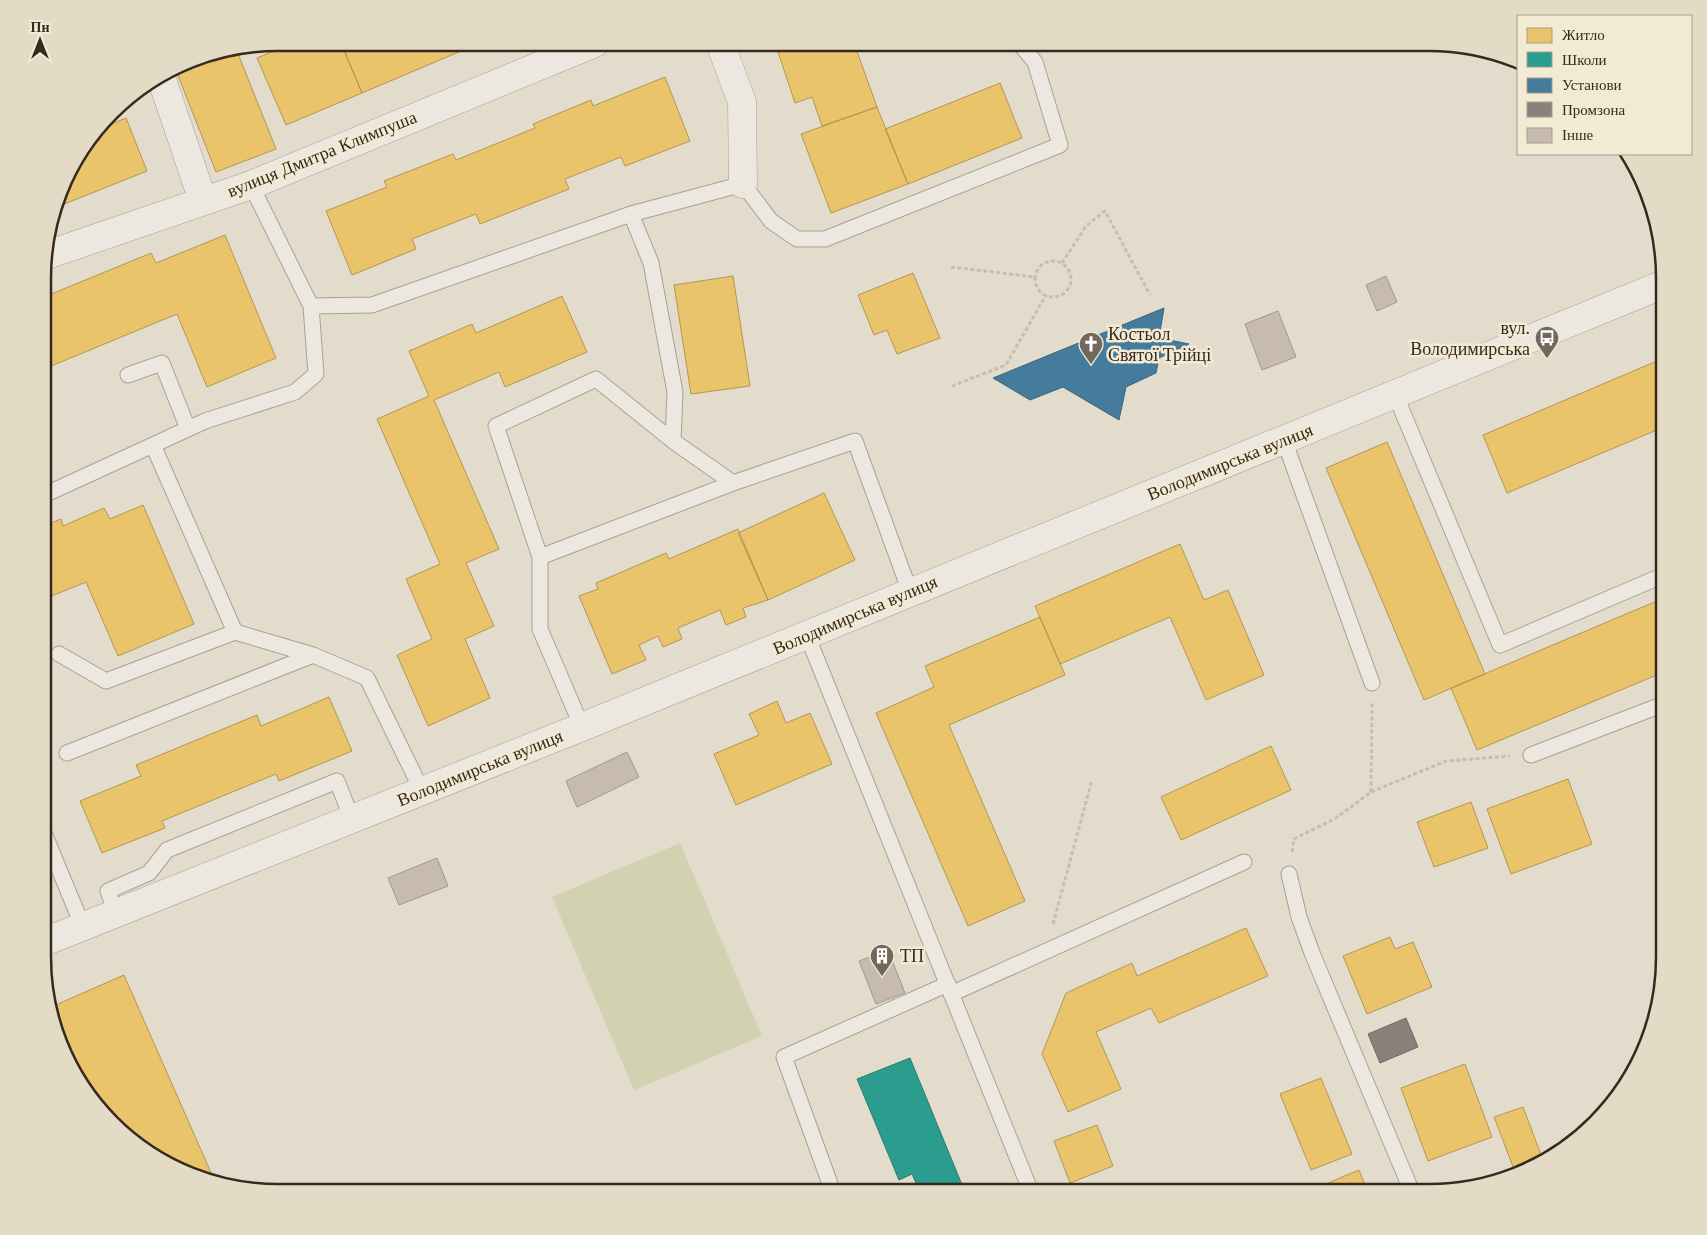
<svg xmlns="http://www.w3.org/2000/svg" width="1707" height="1235" viewBox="0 0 1707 1235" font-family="Georgia,serif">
  <rect width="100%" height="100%" fill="#e3dccd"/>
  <!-- green -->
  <path fill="#d1d2b0" d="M 680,843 L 762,1036 L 634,1090 L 552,897 Z"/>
  <!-- homes -->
  <path fill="#e9c46a" stroke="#b39654" d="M 293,43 L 341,43 L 362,93 L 286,125 L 257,58 Z
    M 341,43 L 480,43 L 362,93 Z
    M 786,43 L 854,43 L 877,107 L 822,126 L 812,97 L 795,103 L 776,46 Z
    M 237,51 L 276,149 L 216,172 L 175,68 L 188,60 Z
    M 665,77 L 690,141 L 625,166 L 621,157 L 565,179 L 569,189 L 480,224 L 476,214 L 412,239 L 416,249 L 352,275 L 326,211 L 387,187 L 384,181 L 453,154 L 456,160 L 535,128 L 533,124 L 591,100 L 593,106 Z
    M 1000,83 L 1022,138 L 908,184 L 885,129 Z
    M 877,107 L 908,184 L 831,213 L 801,134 Z
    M 126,118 L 147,171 L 57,207 L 67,173 L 102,128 Z
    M 225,235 L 276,358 L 207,387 L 177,314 L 44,369 L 44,297 L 151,253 L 156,263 Z
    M 913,273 L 940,338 L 897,354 L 887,330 L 874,335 L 858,295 Z
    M 733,276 L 750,386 L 691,394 L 674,285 Z
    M 562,296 L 587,352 L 505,387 L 499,372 L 434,400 L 499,549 L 466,563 L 494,626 L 465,639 L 490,698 L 428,726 L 397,655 L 432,639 L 406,579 L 440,564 L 377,419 L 429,396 L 409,351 L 472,324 L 476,333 Z
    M 1664,358 L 1664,427 L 1507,493 L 1483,435 Z
    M 1387,442 L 1485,674 L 1424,700 L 1326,468 Z
    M 824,493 L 855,560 L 768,600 L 738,533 Z
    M 143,505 L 194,624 L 118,656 L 86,582 L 44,599 L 44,526 L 61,519 L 63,526 L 104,508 L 110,519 Z
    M 738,529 L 768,600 L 743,608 L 746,617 L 726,625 L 720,610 L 678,628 L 682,639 L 663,647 L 658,636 L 639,645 L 646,660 L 612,674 L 579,596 L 598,589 L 596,583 L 666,553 L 669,559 Z
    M 1180,544 L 1204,600 L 1228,590 L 1264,675 L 1206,700 L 1170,617 L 1060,664 L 1035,606 Z
    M 1664,598 L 1664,672 L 1477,750 L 1451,688 Z
    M 1040,617 L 1065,675 L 949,725 L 1025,901 L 968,926 L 876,713 L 934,687 L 925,666 Z
    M 329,697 L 352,751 L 279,781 L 276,774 L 162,821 L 165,828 L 102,853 L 80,801 L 141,776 L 136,765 L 257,715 L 261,726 Z
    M 777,701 L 786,723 L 810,713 L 832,764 L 736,805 L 714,754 L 759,735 L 749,714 Z
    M 1271,746 L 1291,790 L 1181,840 L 1161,797 Z
    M 1568,779 L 1592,844 L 1511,874 L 1487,809 Z
    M 1471,802 L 1488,848 L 1434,867 L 1417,822 Z
    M 1246,928 L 1268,976 L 1159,1023 L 1151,1008 L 1096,1032 L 1121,1089 L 1068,1112 L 1042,1054 L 1066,993 L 1132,963 L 1137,976 Z
    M 1390,937 L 1395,949 L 1413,942 L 1432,987 L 1367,1014 L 1343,956 Z
    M 124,975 L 212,1175 L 204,1179 L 188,1175 L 134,1144 L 73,1073 L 51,1007 Z
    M 1465,1064 L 1492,1137 L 1428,1161 L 1401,1088 Z
    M 1321,1078 L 1352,1154 L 1311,1170 L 1280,1094 Z
    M 1523,1107 L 1543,1160 L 1534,1168 L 1515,1172 L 1494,1117 Z
    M 1097,1125 L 1113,1166 L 1070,1183 L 1054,1141 Z
    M 1359,1170 L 1368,1192 L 1318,1192 L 1316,1188 Z"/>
  <!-- schools -->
  <path fill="#2a9d8f" stroke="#2e7a6d" d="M 910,1058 L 951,1158 L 965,1192 L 920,1192 L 912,1174 L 899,1180 L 857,1079 Z"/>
  <!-- public -->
  <path fill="#457b9d" stroke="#406377" d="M 1164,308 L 1159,338 L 1189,344 L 1159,358 L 1156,373 L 1126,387 L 1119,420 L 1063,387 L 1030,400 L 993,378 Z"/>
  <!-- industry -->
  <path fill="#8a817c" stroke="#716760" d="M 1406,1018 L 1418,1047 L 1380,1063 L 1368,1034 Z"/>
  <!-- building -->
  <path fill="#c6bbae" stroke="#a3988d" d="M 1386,276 L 1397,302 L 1377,311 L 1366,285 Z
    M 1278,311 L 1296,357 L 1262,370 L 1245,324 Z
    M 627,752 L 639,777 L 577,807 L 566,781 Z
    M 437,858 L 448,886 L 399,905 L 388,878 Z
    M 888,950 L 905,993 L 876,1004 L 859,961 Z"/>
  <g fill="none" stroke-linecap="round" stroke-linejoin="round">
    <defs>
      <path id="lane" d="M 251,185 L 311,306 L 316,374 L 295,392 L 205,421 L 153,445 L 235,632 L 313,655 L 367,678 L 422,791
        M 631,214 L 651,263 L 675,392 L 673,441
        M 311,306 L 372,305 L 631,214 L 743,184 L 771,221 L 797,239 L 825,239 L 1060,145 L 1035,62 L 1019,43
        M 128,375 L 162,363 L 188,429
        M 1395,394 L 1500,645 L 1664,575
        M 1284,440 L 1372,683
        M 44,495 L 153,445
        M 540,557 L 733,483
        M 807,635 L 1031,1192
        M 59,654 L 106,681 L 235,632
        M 582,727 L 540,629 L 540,557 L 496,426 L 596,379 L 673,441 L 733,483 L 855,441 L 910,592
        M 67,753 L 313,655
        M 1531,755 L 1664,704
        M 44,833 L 83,927
        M 1289,874 L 1299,917 L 1312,953 L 1412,1192
        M 116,914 L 108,891 L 149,873 L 167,850 L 337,781 L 352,819
        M 951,994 L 1244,862
        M 833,1192 L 784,1057 L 948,984"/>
      <path id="street" d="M 720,43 L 742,102 L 743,184
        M 161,77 L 203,201
        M 44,256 L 251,185 L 595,43
        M 44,942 L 582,727 L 1664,284"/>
    </defs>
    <!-- lane casing -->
    <use href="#lane" stroke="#a8a196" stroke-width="17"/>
    <!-- street casing -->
    <use href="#street" stroke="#a8a196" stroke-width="29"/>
    <!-- path -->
    <path stroke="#c4beb5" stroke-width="3" stroke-dasharray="4 2.5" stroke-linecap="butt" d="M1035 279a18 18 0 1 1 36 0a18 18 0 1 1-36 0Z
      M 1062,263 L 1086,226 L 1105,211 L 1150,295
      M 951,267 L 1035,277
      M 952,386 L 1006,365 L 1046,295
      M 1371,792 L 1372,703
      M 1292,852 L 1294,839 L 1336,818 L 1371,792 L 1446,761 L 1510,756
      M 1053,924 L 1092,780"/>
    <!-- lane -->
    <use href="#lane" stroke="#ece7df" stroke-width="15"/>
    <!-- street -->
    <use href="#street" stroke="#ece7df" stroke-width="28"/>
  </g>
  <!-- icons -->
  <defs>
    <symbol id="bus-pin" viewBox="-11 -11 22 30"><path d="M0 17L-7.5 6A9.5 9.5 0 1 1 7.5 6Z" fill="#73685c" stroke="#f3ead4"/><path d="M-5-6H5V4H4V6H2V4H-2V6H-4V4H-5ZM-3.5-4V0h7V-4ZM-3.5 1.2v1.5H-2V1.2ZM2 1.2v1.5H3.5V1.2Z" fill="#fff"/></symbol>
    <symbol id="church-pin" viewBox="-11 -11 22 30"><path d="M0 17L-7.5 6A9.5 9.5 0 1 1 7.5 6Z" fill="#73685c" stroke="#f3ead4"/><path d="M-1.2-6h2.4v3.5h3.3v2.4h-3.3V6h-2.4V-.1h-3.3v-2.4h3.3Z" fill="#fff"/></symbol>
    <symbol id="building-pin" viewBox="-11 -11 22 30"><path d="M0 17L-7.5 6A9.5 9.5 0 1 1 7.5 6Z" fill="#73685c" stroke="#f3ead4"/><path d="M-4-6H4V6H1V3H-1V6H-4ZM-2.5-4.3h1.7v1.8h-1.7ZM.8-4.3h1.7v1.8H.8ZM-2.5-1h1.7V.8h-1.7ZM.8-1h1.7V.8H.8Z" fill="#fff"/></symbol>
  </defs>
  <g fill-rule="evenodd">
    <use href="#bus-pin" x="1533" y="324" width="28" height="38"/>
    <use href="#church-pin" x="1077" y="330" width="28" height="38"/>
    <use href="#building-pin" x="868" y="942" width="28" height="38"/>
  </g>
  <g text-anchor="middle" stroke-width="5" stroke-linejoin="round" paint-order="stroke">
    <!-- street labels -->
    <g font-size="18" fill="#362a1f" stroke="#f3ead4">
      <text transform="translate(322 154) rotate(-22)" y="6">вулиця Дмитра Климпуша</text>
      <text transform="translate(1230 462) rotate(-22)" y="6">Володимирська вулиця</text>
      <text transform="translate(855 615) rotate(-23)" y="6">Володимирська вулиця</text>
      <text transform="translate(480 768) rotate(-22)" y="6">Володимирська вулиця</text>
    </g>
    <!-- poi labels -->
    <g font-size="18" fill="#362a1f" stroke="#f3ead4" text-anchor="start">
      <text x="1530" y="334" text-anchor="end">вул.<tspan x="1530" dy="21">Володимирська</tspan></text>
      <text x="1108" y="340">Костьол<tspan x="1108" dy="21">Святої Трійці</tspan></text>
      <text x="900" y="962">ТП</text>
    </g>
  </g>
  <!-- crop -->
  <path d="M0 0H1707V1235H0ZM278 51H1429A227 227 0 0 1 1656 278V957A227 227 0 0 1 1429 1184H278A227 227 0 0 1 51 957V278A227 227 0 0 1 278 51Z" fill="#e4dbc6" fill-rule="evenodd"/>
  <path fill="none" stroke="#362a1f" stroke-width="2.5" d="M278 51H1429A227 227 0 0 1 1656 278V957A227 227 0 0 1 1429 1184H278A227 227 0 0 1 51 957V278A227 227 0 0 1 278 51Z"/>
  <!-- legend -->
  <rect x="1517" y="15" width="175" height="140" fill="#f3ead4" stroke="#a79d8c"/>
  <rect x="1527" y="28" width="25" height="15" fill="#e9c46a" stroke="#a79d8c"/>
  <text x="1562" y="40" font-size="15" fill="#362a1f">Житло</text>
  <rect x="1527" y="52" width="25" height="15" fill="#2a9d8f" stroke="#a79d8c"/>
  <text x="1562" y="65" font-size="15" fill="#362a1f">Школи</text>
  <rect x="1527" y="78" width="25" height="15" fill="#457b9d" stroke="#a79d8c"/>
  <text x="1562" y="90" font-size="15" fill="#362a1f">Установи</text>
  <rect x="1527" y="102" width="25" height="15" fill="#8a817c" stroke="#a79d8c"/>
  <text x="1562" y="115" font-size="15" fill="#362a1f">Промзона</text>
  <rect x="1527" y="128" width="25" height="15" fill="#c6bbae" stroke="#a79d8c"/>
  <text x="1562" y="140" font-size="15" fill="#362a1f">Інше</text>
  <!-- north arrow -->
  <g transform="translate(40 40)" stroke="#f3ead4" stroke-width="4" paint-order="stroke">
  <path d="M0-4L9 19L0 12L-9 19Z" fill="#362a1f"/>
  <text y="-8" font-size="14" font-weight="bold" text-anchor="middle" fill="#362a1f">Пн</text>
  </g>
</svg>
